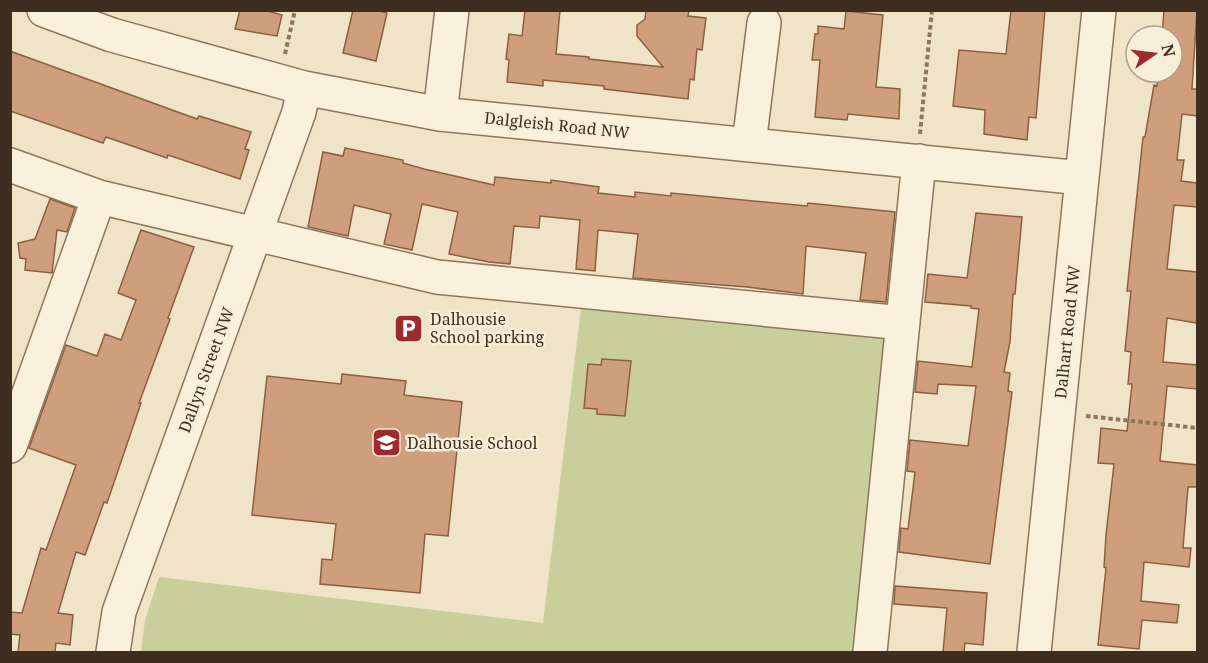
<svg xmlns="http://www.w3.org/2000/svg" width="1208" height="663" viewBox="0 0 1208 663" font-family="'Noto Serif',serif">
  <rect width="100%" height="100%" fill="#f0e4c8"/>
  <!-- green -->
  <path fill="#c9cf9b" d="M 581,308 L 891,337 L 857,652 L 141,652 L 145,620 L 159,577 L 543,623 Z"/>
  <!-- building -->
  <path fill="#cf9f7d" stroke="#8d5f41" stroke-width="1.5" d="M 240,10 L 264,10 L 282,15 L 277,36 L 235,29 Z
    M 353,10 L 376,10 L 387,13 L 376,61 L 343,53 Z
    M 525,10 L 560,10 L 556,54 L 589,57 L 589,59 L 663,67 L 637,36 L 637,25 L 645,19 L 646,10 L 689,10 L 688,16 L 706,18 L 702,50 L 697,49 L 694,80 L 690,79 L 688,99 L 604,89 L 604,86 L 543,80 L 543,86 L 507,82 L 509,60 L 506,59 L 509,34 L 522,36 Z
    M 1011,10 L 1045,10 L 1036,118 L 1029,117 L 1027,140 L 984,134 L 985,110 L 953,106 L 959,50 L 1006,54 Z
    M 1164,10 L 1197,10 L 1192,89 L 1197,89 L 1197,116 L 1182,114 L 1177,160 L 1184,160 L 1181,181 L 1197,183 L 1197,207 L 1174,205 L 1167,269 L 1197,272 L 1197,323 L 1167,318 L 1163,362 L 1197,365 L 1197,389 L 1167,386 L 1160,461 L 1197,465 L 1197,487 L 1188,487 L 1183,548 L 1191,548 L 1189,567 L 1144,562 L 1141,601 L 1179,605 L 1177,623 L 1142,620 L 1139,649 L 1098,645 L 1106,568 L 1104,567 L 1106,535 L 1114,464 L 1098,463 L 1101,428 L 1127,431 L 1132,384 L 1128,384 L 1131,352 L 1125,351 L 1131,291 L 1127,291 L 1143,137 L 1145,137 L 1154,85 L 1157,86 L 1158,72 L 1172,72 L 1172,36 L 1162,36 Z
    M 846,11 L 883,15 L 876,87 L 900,89 L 899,119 L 848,114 L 847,120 L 815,117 L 820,60 L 812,60 L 815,34 L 818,34 L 818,26 L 844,29 Z
    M 10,51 L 197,119 L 199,116 L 251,132 L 245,149 L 249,150 L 240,179 L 168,155 L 167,158 L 106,137 L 103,143 L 10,111 Z
    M 345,148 L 403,160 L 403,163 L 424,169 L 494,185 L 495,177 L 551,183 L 551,180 L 599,187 L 598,193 L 635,197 L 635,192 L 671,196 L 671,193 L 807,206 L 808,203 L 895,212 L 886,302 L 860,300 L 866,253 L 806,246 L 803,294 L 747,287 L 633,278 L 638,234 L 598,230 L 595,271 L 576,269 L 580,220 L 540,216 L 539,228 L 514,226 L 510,264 L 489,262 L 449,254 L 458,212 L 422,204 L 412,250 L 384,244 L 391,214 L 354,205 L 348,236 L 308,227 L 323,152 L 343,156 Z
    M 50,199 L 75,208 L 67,232 L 57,230 L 52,273 L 25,270 L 26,259 L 20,258 L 18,243 L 35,239 Z
    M 976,213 L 1022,217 L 1015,294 L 1013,294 L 1010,342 L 1004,372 L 1010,373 L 1008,391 L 1012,392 L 990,564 L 899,552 L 901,528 L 908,529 L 915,472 L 907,471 L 910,440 L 968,446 L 976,386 L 938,384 L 937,394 L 915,392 L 918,361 L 972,367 L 979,309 L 971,308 L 971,306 L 925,302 L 928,274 L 967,278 Z
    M 141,230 L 194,247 L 168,318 L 170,319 L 139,403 L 141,403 L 107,503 L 104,502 L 85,555 L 76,552 L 58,613 L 73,615 L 70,645 L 56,643 L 55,652 L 18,652 L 20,635 L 10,634 L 10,612 L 22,613 L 41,548 L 46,550 L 76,465 L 29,448 L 66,345 L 97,356 L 105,334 L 121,340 L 136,300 L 118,293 Z
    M 602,359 L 631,361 L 625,416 L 597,414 L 597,409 L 584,408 L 588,364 L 601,365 Z
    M 342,374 L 406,381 L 404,395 L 462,402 L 448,536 L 425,534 L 420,593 L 320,584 L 322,559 L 332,560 L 336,524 L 252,515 L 267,376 L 341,384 Z
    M 895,586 L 987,593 L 983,645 L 965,643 L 964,652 L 943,652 L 947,608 L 894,604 Z"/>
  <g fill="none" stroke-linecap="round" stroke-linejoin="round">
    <defs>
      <path id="minor" d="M 44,10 L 112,35 L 304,88 L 440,114 L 1082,178
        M 440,114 L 452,10
        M 749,144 L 764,23
        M 10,165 L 99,197 L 437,277 L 903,323
        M 10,446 L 99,197
        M 113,652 L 119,612 L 299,112 L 304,88
        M 870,652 L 919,161
        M 1034,652 L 1099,10"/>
    </defs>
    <!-- minor casing -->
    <use href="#minor" stroke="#8d765c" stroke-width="36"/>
    <!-- path -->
    <path stroke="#8d765c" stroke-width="4" stroke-dasharray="4.5 3" stroke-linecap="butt" d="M 285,54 L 295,10
      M 920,134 L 932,10
      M 1086,416 L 1198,428"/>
    <!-- minor -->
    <use href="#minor" stroke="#faf1dc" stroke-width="33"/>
  </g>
  <!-- icons -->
  <defs>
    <symbol id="parking-square" viewBox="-11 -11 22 22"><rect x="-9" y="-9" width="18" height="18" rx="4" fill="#9e2a2b" stroke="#f7eed8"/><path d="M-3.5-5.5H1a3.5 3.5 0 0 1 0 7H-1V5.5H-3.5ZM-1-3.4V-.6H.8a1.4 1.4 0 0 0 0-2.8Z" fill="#fff"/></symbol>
    <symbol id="school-square" viewBox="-11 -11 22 22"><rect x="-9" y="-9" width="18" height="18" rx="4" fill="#9e2a2b" stroke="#f7eed8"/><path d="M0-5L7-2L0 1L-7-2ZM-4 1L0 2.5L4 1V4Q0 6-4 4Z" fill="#fff"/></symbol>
  </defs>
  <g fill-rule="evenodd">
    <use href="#parking-square" x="392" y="312" width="33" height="33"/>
    <use href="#school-square" x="370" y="426" width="33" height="33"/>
  </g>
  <g text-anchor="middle" stroke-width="5" stroke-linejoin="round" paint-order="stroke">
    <!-- street labels -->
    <g font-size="16" fill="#3d2e20" stroke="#f7eed8">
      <text transform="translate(557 125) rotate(6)" y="6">Dalgleish Road NW</text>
      <text transform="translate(1067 332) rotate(-84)" y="6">Dalhart Road NW</text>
      <text transform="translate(206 370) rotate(-70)" y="6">Dallyn Street NW</text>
    </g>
    <!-- poi labels -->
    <g font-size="16" fill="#3d2e20" stroke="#f7eed8" text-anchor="start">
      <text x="430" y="325">Dalhousie<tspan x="430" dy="18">School parking</tspan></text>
      <text x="407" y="449">Dalhousie School</text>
    </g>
  </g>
  <!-- border -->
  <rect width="1208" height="663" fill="none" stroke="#3d2e20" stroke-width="24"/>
  <!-- north arrow -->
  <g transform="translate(1154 54) rotate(76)"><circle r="28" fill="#f7eed8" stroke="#ada18e" stroke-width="1.5"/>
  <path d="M0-4.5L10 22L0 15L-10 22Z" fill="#9e2a2b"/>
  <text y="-9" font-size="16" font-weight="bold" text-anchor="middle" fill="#3d2e20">N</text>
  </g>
</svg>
